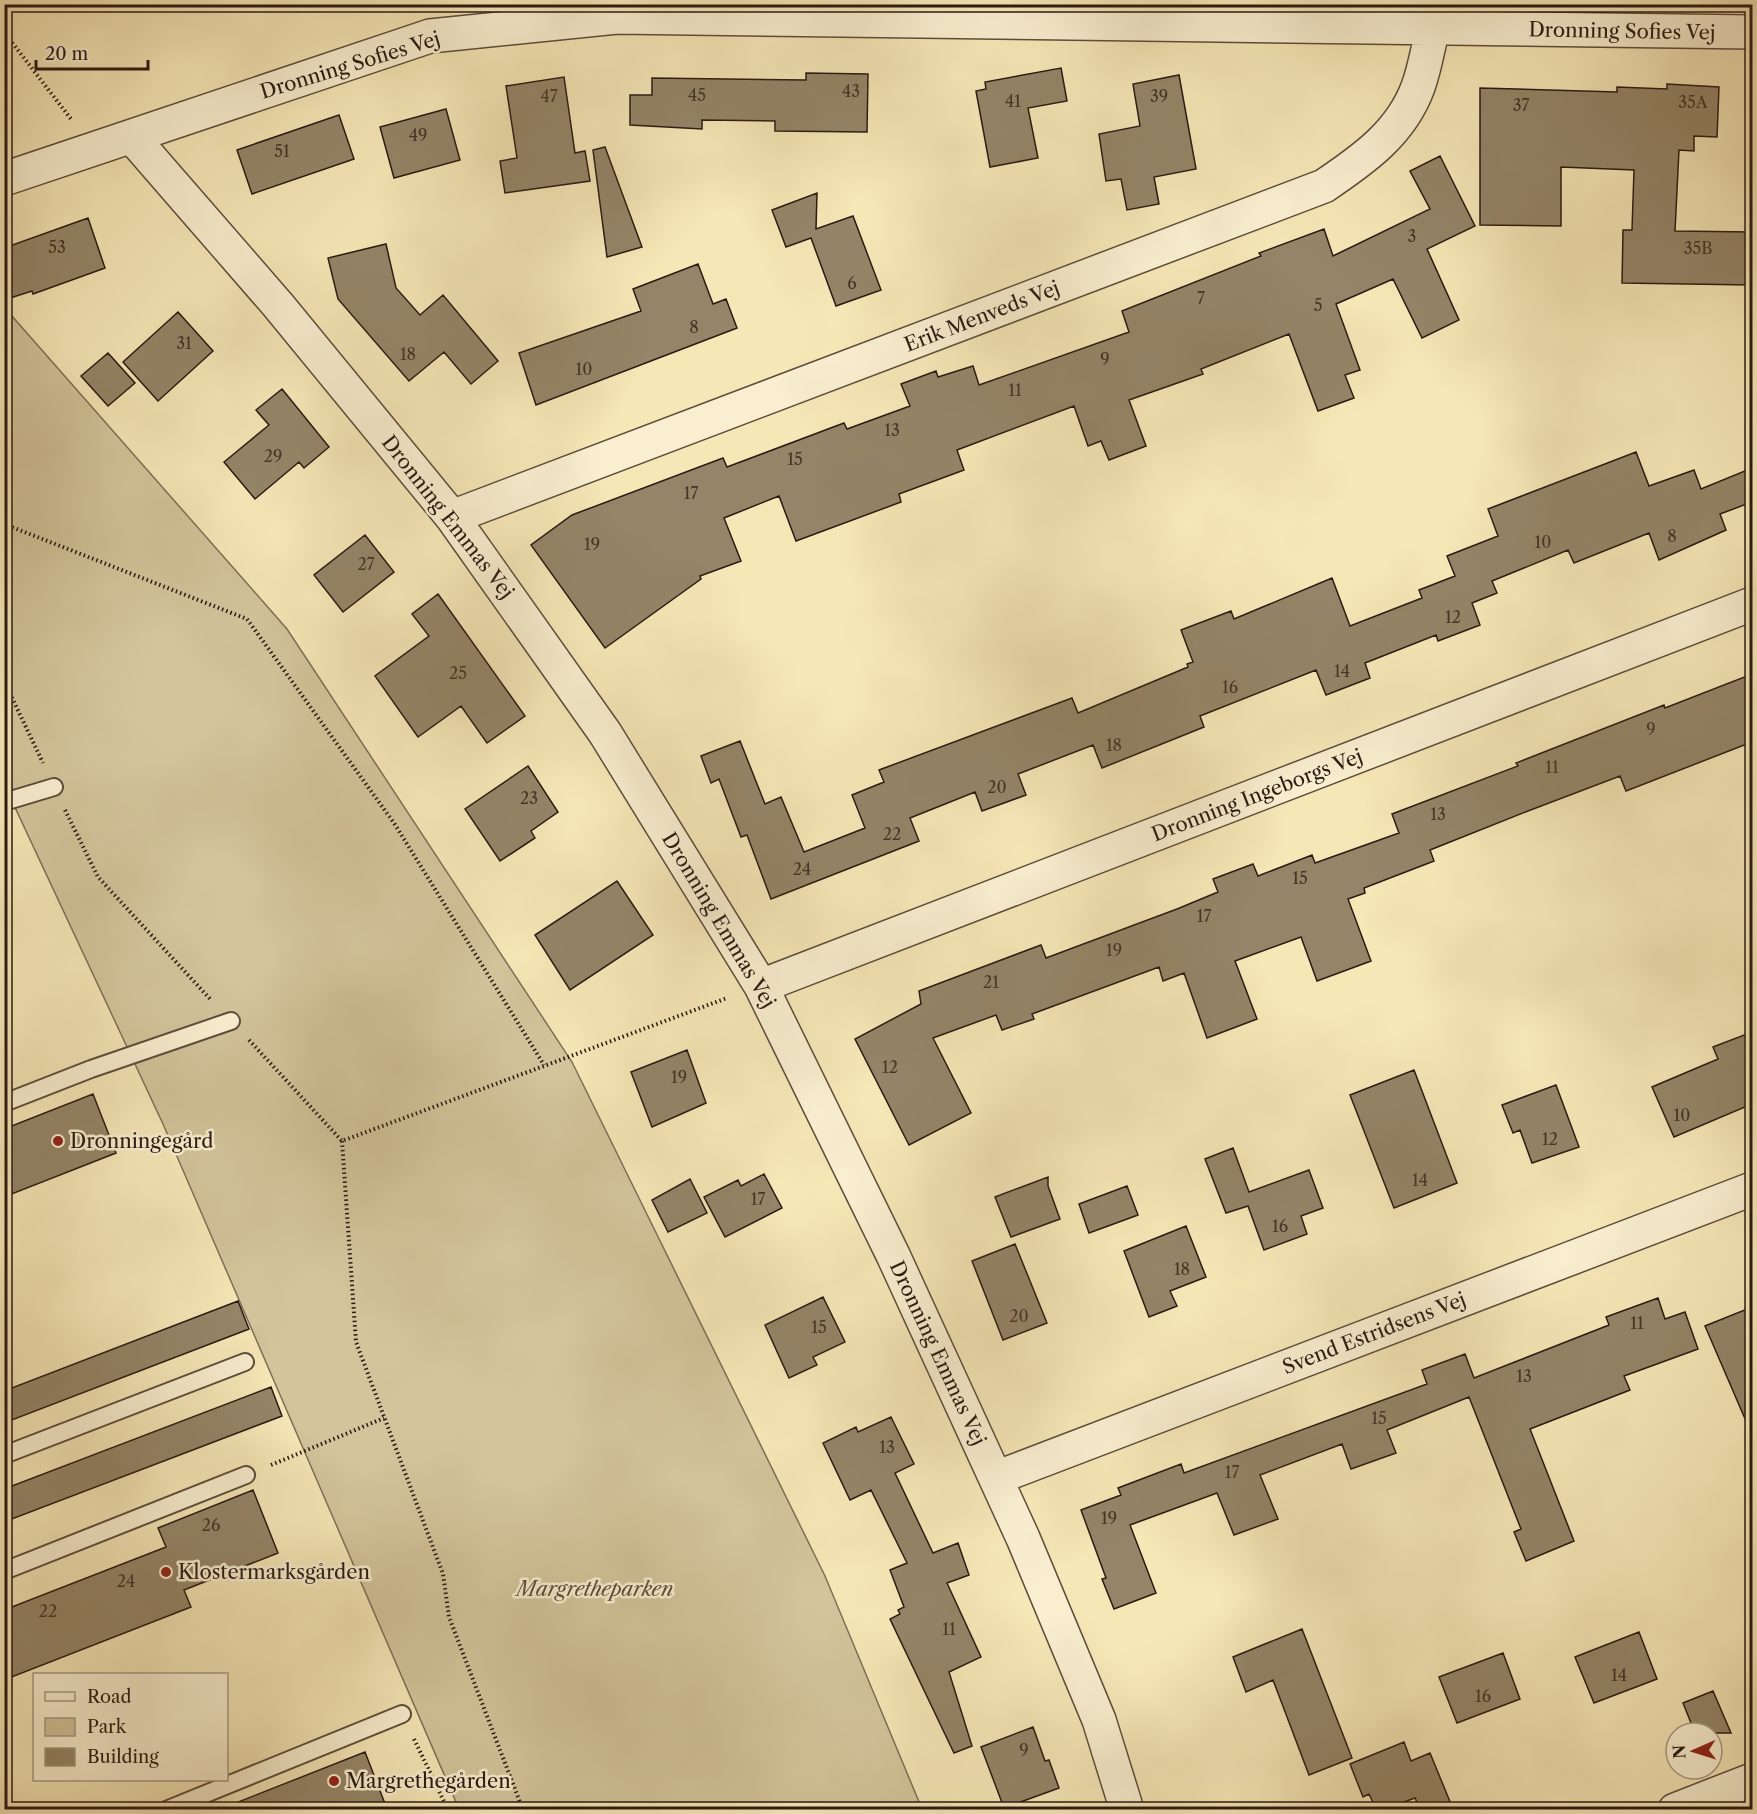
<svg xmlns="http://www.w3.org/2000/svg" width="1757" height="1814" viewBox="0 0 1757 1814" font-family="'Libre Caslon Text',serif">
  <rect width="100%" height="100%" fill="#f6e7b7"/>
  <filter id="stains"><feTurbulence type="fractalNoise" baseFrequency=".00333" numOctaves="4"/><feColorMatrix values="0 0 0 0 .2 0 0 0 0 .09 0 0 0 0 .02 0 0 0 .5 -.17"/></filter>
  <radialGradient id="worn" r=".72"><stop offset=".6" stop-color="#630" stop-opacity="0"/><stop offset="1" stop-color="#630" stop-opacity=".3"/></radialGradient>
  <!-- green -->
  <path fill="#d3c49b" stroke="#7e6f57" stroke-width="1.5" d="M 4,307 L 287,629 L 572,1062 L 825,1576 L 922,1809 L 459,1809 L 163,1124 L 5,786 Z"/>
  <!-- building -->
  <path fill="#948568" stroke="#2a1a13" stroke-width="1.5" d="M 1061,68 L 1067,101 L 1028,108 L 1038,158 L 990,167 L 976,91 L 986,89 L 985,82 Z
    M 806,73 L 868,74 L 867,132 L 775,131 L 775,121 L 702,120 L 702,129 L 630,125 L 630,95 L 652,95 L 652,78 L 806,80 Z
    M 1179,75 L 1196,169 L 1154,177 L 1159,204 L 1127,210 L 1121,179 L 1106,181 L 1099,134 L 1140,126 L 1133,84 Z
    M 564,77 L 575,153 L 585,151 L 590,181 L 505,193 L 500,161 L 517,158 L 506,86 Z
    M 1667,84 L 1719,87 L 1717,137 L 1694,136 L 1694,151 L 1679,150 L 1675,231 L 1752,232 L 1752,285 L 1622,283 L 1623,230 L 1632,230 L 1634,170 L 1561,167 L 1561,226 L 1480,225 L 1480,88 L 1617,92 L 1617,87 L 1667,89 Z
    M 446,109 L 460,160 L 394,178 L 380,127 Z
    M 339,115 L 354,159 L 252,194 L 237,150 Z
    M 605,147 L 642,247 L 607,257 L 593,150 Z
    M 1440,156 L 1475,226 L 1427,249 L 1459,320 L 1422,338 L 1393,279 L 1336,304 L 1360,370 L 1345,375 L 1354,398 L 1318,411 L 1289,334 L 1201,369 L 1203,374 L 1129,400 L 1146,446 L 1109,460 L 1101,441 L 1088,446 L 1074,406 L 957,450 L 964,470 L 899,494 L 901,502 L 796,541 L 779,496 L 724,518 L 741,561 L 700,576 L 701,579 L 605,648 L 531,545 L 572,515 L 723,458 L 727,467 L 844,423 L 847,429 L 910,406 L 901,384 L 936,371 L 938,377 L 973,366 L 979,385 L 1129,332 L 1122,311 L 1261,256 L 1259,253 L 1324,229 L 1333,256 L 1430,209 L 1410,171 Z
    M 817,193 L 816,229 L 853,216 L 881,290 L 836,306 L 811,238 L 786,247 L 772,210 Z
    M 88,218 L 105,268 L 33,294 L 32,291 L 4,300 L 4,248 Z
    M 386,244 L 396,288 L 420,315 L 443,295 L 498,361 L 471,384 L 444,352 L 409,381 L 338,299 L 328,258 Z
    M 698,264 L 713,304 L 726,299 L 737,328 L 536,405 L 519,353 L 641,311 L 633,289 Z
    M 178,312 L 213,351 L 158,401 L 123,362 Z
    M 108,353 L 135,383 L 108,406 L 81,376 Z
    M 282,389 L 329,447 L 304,468 L 299,462 L 255,499 L 224,462 L 269,425 L 256,410 Z
    M 1636,452 L 1649,486 L 1694,470 L 1701,489 L 1752,468 L 1752,502 L 1720,514 L 1726,530 L 1659,560 L 1649,533 L 1574,563 L 1568,550 L 1492,581 L 1497,593 L 1472,603 L 1480,625 L 1438,641 L 1436,635 L 1365,663 L 1370,678 L 1326,695 L 1316,670 L 1200,716 L 1204,727 L 1102,768 L 1093,745 L 1018,774 L 1026,795 L 982,811 L 975,792 L 910,818 L 919,841 L 771,899 L 747,835 L 741,837 L 719,779 L 711,783 L 701,756 L 740,741 L 765,804 L 781,797 L 804,852 L 865,828 L 852,795 L 884,782 L 879,770 L 1072,698 L 1078,713 L 1188,667 L 1187,664 L 1193,662 L 1181,630 L 1231,611 L 1234,619 L 1332,578 L 1350,626 L 1422,598 L 1419,590 L 1455,576 L 1447,556 L 1498,536 L 1488,509 Z
    M 365,535 L 394,572 L 343,612 L 314,575 Z
    M 438,594 L 525,716 L 487,743 L 461,706 L 418,737 L 375,676 L 429,636 L 412,614 Z
    M 1752,674 L 1752,742 L 1626,791 L 1620,776 L 1528,811 L 1430,850 L 1434,861 L 1364,888 L 1365,893 L 1348,899 L 1371,961 L 1317,981 L 1301,937 L 1235,961 L 1257,1019 L 1207,1038 L 1184,973 L 1163,981 L 1159,967 L 1032,1014 L 1034,1019 L 1002,1030 L 996,1015 L 933,1038 L 971,1113 L 909,1145 L 855,1039 L 921,1004 L 919,991 L 1041,945 L 1046,958 L 1177,909 L 1218,892 L 1213,879 L 1253,864 L 1258,876 L 1312,855 L 1315,863 L 1399,833 L 1392,814 L 1518,766 L 1516,763 L 1664,705 L 1665,708 Z
    M 528,766 L 558,812 L 531,831 L 535,838 L 500,861 L 465,809 Z
    M 617,881 L 653,935 L 570,990 L 535,935 Z
    M 1752,1032 L 1752,1104 L 1674,1137 L 1652,1087 L 1718,1059 L 1713,1047 Z
    M 687,1050 L 706,1103 L 652,1127 L 631,1072 Z
    M 1414,1070 L 1457,1183 L 1394,1208 L 1350,1095 Z
    M 1556,1085 L 1579,1147 L 1532,1163 L 1520,1130 L 1513,1133 L 1502,1105 Z
    M 93,1094 L 116,1153 L 4,1197 L 4,1129 Z
    M 1233,1148 L 1249,1192 L 1309,1170 L 1323,1208 L 1301,1216 L 1307,1234 L 1264,1250 L 1248,1206 L 1226,1213 L 1205,1159 Z
    M 764,1174 L 782,1208 L 725,1237 L 704,1197 L 738,1180 L 741,1186 Z
    M 1048,1177 L 1048,1186 L 1060,1219 L 1011,1237 L 995,1197 Z
    M 690,1179 L 707,1213 L 668,1232 L 652,1200 Z
    M 1127,1186 L 1138,1215 L 1089,1233 L 1079,1204 Z
    M 1186,1226 L 1206,1277 L 1170,1291 L 1177,1306 L 1149,1317 L 1124,1251 Z
    M 1015,1244 L 1047,1323 L 1003,1340 L 972,1261 Z
    M 823,1297 L 845,1342 L 813,1357 L 817,1365 L 789,1378 L 765,1325 Z
    M 1658,1298 L 1665,1319 L 1685,1312 L 1698,1349 L 1624,1376 L 1630,1390 L 1530,1429 L 1574,1541 L 1526,1561 L 1514,1532 L 1521,1529 L 1469,1397 L 1387,1430 L 1396,1453 L 1351,1469 L 1342,1444 L 1260,1475 L 1278,1519 L 1234,1535 L 1217,1493 L 1130,1525 L 1156,1593 L 1114,1609 L 1102,1579 L 1106,1578 L 1081,1510 L 1121,1495 L 1118,1488 L 1181,1464 L 1184,1473 L 1427,1384 L 1422,1370 L 1465,1354 L 1474,1378 L 1609,1325 L 1606,1317 Z
    M 238,1301 L 249,1329 L 4,1423 L 4,1391 Z
    M 1752,1307 L 1752,1435 L 1705,1326 Z
    M 271,1387 L 282,1416 L 4,1522 L 4,1489 Z
    M 891,1417 L 914,1464 L 895,1473 L 933,1553 L 958,1543 L 969,1575 L 947,1583 L 981,1657 L 949,1672 L 972,1746 L 954,1753 L 890,1619 L 900,1614 L 898,1610 L 904,1607 L 890,1570 L 907,1563 L 871,1490 L 850,1500 L 823,1443 L 856,1427 L 858,1432 Z
    M 253,1490 L 278,1553 L 184,1590 L 191,1607 L 4,1680 L 4,1610 L 166,1547 L 158,1528 Z
    M 1302,1629 L 1352,1758 L 1309,1775 L 1273,1680 L 1246,1692 L 1233,1657 Z
    M 1639,1632 L 1657,1679 L 1594,1703 L 1575,1657 Z
    M 1503,1653 L 1520,1699 L 1457,1723 L 1439,1677 Z
    M 1713,1691 L 1731,1733 L 1695,1733 L 1683,1703 Z
    M 1033,1727 L 1045,1761 L 1049,1760 L 1059,1788 L 1004,1808 L 981,1747 Z
    M 1404,1742 L 1411,1761 L 1430,1753 L 1453,1809 L 1420,1809 L 1415,1798 L 1385,1809 L 1376,1809 L 1369,1794 L 1363,1797 L 1350,1764 Z
    M 365,1752 L 387,1809 L 223,1809 L 223,1808 Z"/>
  <g fill="none" stroke-linecap="round" stroke-linejoin="round">
    <defs>
      <path id="lane" d="M 4,802 L 54,787
        M 4,1103 L 91,1069 L 231,1021
        M 4,1455 L 245,1362
        M 4,1571 L 246,1475
        M 166,1810 L 402,1714"/>
      <path id="street" d="M 132,137 L 278,305 L 452,517 L 605,733 L 761,986 L 893,1255 L 1023,1538 L 1099,1720 L 1127,1810
        M 4,179 L 430,36 L 617,17 L 1752,32
        M 452,517 L 1324,186 C 1364,159 1401,133 1418,87 C 1425,68 1428,47 1433,28
        M 761,986 L 1752,604
        M 996,1478 L 1752,1189
        M 1675,1810 L 1752,1780"/>
    </defs>
    <!-- lane casing -->
    <use href="#lane" stroke="#5d4d3c" stroke-width="20"/>
    <!-- street casing -->
    <use href="#street" stroke="#5d4d3c" stroke-width="36"/>
    <!-- path -->
    <path stroke="#2a1a13" stroke-width="4" stroke-dasharray="1.5 3" stroke-linecap="butt" d="M 4,32 L 71,119
      M 4,524 L 247,619 L 394,823 L 544,1065
      M 4,681 L 43,763
      M 65,810 L 98,877 L 211,1000
      M 249,1040 L 342,1141 L 727,998
      M 342,1141 L 356,1342 L 443,1574 L 449,1617 L 523,1810
      M 271,1465 L 384,1418
      M 414,1739 L 448,1810"/>
    <!-- lane -->
    <use href="#lane" stroke="#f9efd0" stroke-width="16"/>
    <!-- street -->
    <use href="#street" stroke="#f9efd0" stroke-width="33"/>
  </g>
  <!-- markers -->
  <g fill="#8f2418" stroke="#f9efd0" stroke-width="2">
    <circle cx="58" cy="1141" r="6"/>
    <circle cx="166" cy="1572" r="6"/>
    <circle cx="334" cy="1781" r="6"/>
  </g>
  <g text-anchor="middle" stroke-width="5" stroke-linejoin="round" paint-order="stroke">
    <!-- number labels -->
    <g font-size="16" fill="#443528">
      <text x="851" y="97">43</text>
      <text x="697" y="101">45</text>
      <text x="549" y="102">47</text>
      <text x="1159" y="102">39</text>
      <text x="1013" y="107">41</text>
      <text x="1693" y="108">35A</text>
      <text x="1521" y="111">37</text>
      <text x="418" y="141">49</text>
      <text x="282" y="157">51</text>
      <text x="1412" y="242">3</text>
      <text x="57" y="253">53</text>
      <text x="1698" y="254">35B</text>
      <text x="852" y="289">6</text>
      <text x="1201" y="304">7</text>
      <text x="1318" y="311">5</text>
      <text x="694" y="333">8</text>
      <text x="184" y="349">31</text>
      <text x="408" y="360">18</text>
      <text x="1105" y="365">9</text>
      <text x="584" y="375">10</text>
      <text x="1015" y="396">11</text>
      <text x="892" y="436">13</text>
      <text x="273" y="462">29</text>
      <text x="795" y="465">15</text>
      <text x="691" y="499">17</text>
      <text x="1672" y="542">8</text>
      <text x="1543" y="548">10</text>
      <text x="592" y="550">19</text>
      <text x="366" y="570">27</text>
      <text x="1453" y="623">12</text>
      <text x="1342" y="677">14</text>
      <text x="458" y="679">25</text>
      <text x="1230" y="693">16</text>
      <text x="1651" y="735">9</text>
      <text x="1114" y="751">18</text>
      <text x="1552" y="773">11</text>
      <text x="997" y="793">20</text>
      <text x="529" y="804">23</text>
      <text x="1438" y="820">13</text>
      <text x="892" y="840">22</text>
      <text x="802" y="875">24</text>
      <text x="1300" y="884">15</text>
      <text x="1204" y="922">17</text>
      <text x="1114" y="956">19</text>
      <text x="991" y="988">21</text>
      <text x="890" y="1073">12</text>
      <text x="679" y="1083">19</text>
      <text x="1682" y="1121">10</text>
      <text x="1550" y="1145">12</text>
      <text x="1420" y="1186">14</text>
      <text x="758" y="1205">17</text>
      <text x="1280" y="1232">16</text>
      <text x="1182" y="1275">18</text>
      <text x="1019" y="1322">20</text>
      <text x="1637" y="1329">11</text>
      <text x="819" y="1333">15</text>
      <text x="1524" y="1382">13</text>
      <text x="1379" y="1424">15</text>
      <text x="887" y="1453">13</text>
      <text x="1232" y="1478">17</text>
      <text x="1109" y="1524">19</text>
      <text x="211" y="1531">26</text>
      <text x="126" y="1587">24</text>
      <text x="48" y="1617">22</text>
      <text x="949" y="1635">11</text>
      <text x="1619" y="1681">14</text>
      <text x="1483" y="1702">16</text>
      <text x="1024" y="1756">9</text>
    </g>
    <!-- street labels -->
    <g font-size="20" fill="#2a1a13" stroke="#f9efd0">
      <text transform="translate(1622 31) rotate(1)" y="7">Dronning Sofies Vej</text>
      <text transform="translate(350 65) rotate(-17)" y="7">Dronning Sofies Vej</text>
      <text transform="translate(982 316) rotate(-21)" y="7">Erik Menveds Vej</text>
      <text transform="translate(448 517) rotate(52)" y="7">Dronning Emmas Vej</text>
      <text transform="translate(1257 795) rotate(-21)" y="7">Dronning Ingeborgs Vej</text>
      <text transform="translate(719 920) rotate(59)" y="7">Dronning Emmas Vej</text>
      <text transform="translate(1374 1333) rotate(-21)" y="7">Svend Estridsens Vej</text>
      <text transform="translate(938 1353) rotate(65)" y="7">Dronning Emmas Vej</text>
    </g>
    <!-- poi labels -->
    <g font-size="20" fill="#2a1a13" stroke="#f9efd0" text-anchor="start">
      <text x="70" y="1148">Dronningegård</text>
      <text x="178" y="1579">Klostermarksgården</text>
      <text x="346" y="1788">Margrethegården</text>
    </g>
    <!-- park labels -->
    <g font-size="20" font-style="italic" fill="#5d4d3c" stroke="#f9efd0">
      <text x="595" y="1596">Margretheparken</text>
    </g>
  </g>
  <!-- margin -->
  <rect width="1757" height="1814" fill="none" stroke="#f6e7b7" stroke-width="24"/>
  <rect x="6" y="6" width="1745" height="1802" fill="none" stroke="#2a1a13" stroke-width="3"/>
  <rect x="12" y="12" width="1733" height="1790" fill="none" stroke="#2a1a13" stroke-width="1.5"/>
  <!-- legend -->
  <rect x="33" y="1673" width="195" height="108" fill="#f9efd0" stroke="#a69a84" stroke-width="1.5"/>
  <rect x="45" y="1692" width="30" height="9" fill="#f9efd0" stroke="#a69a84" stroke-width="1.5"/>
  <text x="87" y="1703" font-size="18" fill="#2a1a13">Road</text>
  <rect x="45" y="1718" width="30" height="18" fill="#d3c49b" stroke="#a69a84" stroke-width="1.5"/>
  <text x="87" y="1733" font-size="18" fill="#2a1a13">Park</text>
  <rect x="45" y="1748" width="30" height="18" fill="#948568" stroke="#a69a84" stroke-width="1.5"/>
  <text x="87" y="1763" font-size="18" fill="#2a1a13">Building</text>
  <!-- north arrow -->
  <g transform="translate(1694 1751) rotate(267)"><circle r="28" fill="#f9efd0" stroke="#a69a84" stroke-width="1.5"/>
  <path d="M0-4.5L10 22L0 15L-10 22Z" fill="#8f2418"/>
  <text y="-9" font-size="16" font-weight="bold" text-anchor="middle" fill="#2a1a13">N</text>
  </g>
  <!-- scale -->
  <path d="M36 60v9h112v-9" fill="none" stroke="#2a1a13" stroke-width="3"/>
  <text x="45" y="60" font-size="18" fill="#2a1a13" stroke="#f9efd0" stroke-width="4.5" paint-order="stroke">20 m</text>
  <rect width="100%" height="100%" filter="url(#stains)"/>
  <rect width="100%" height="100%" fill="url(#worn)"/>
</svg>
